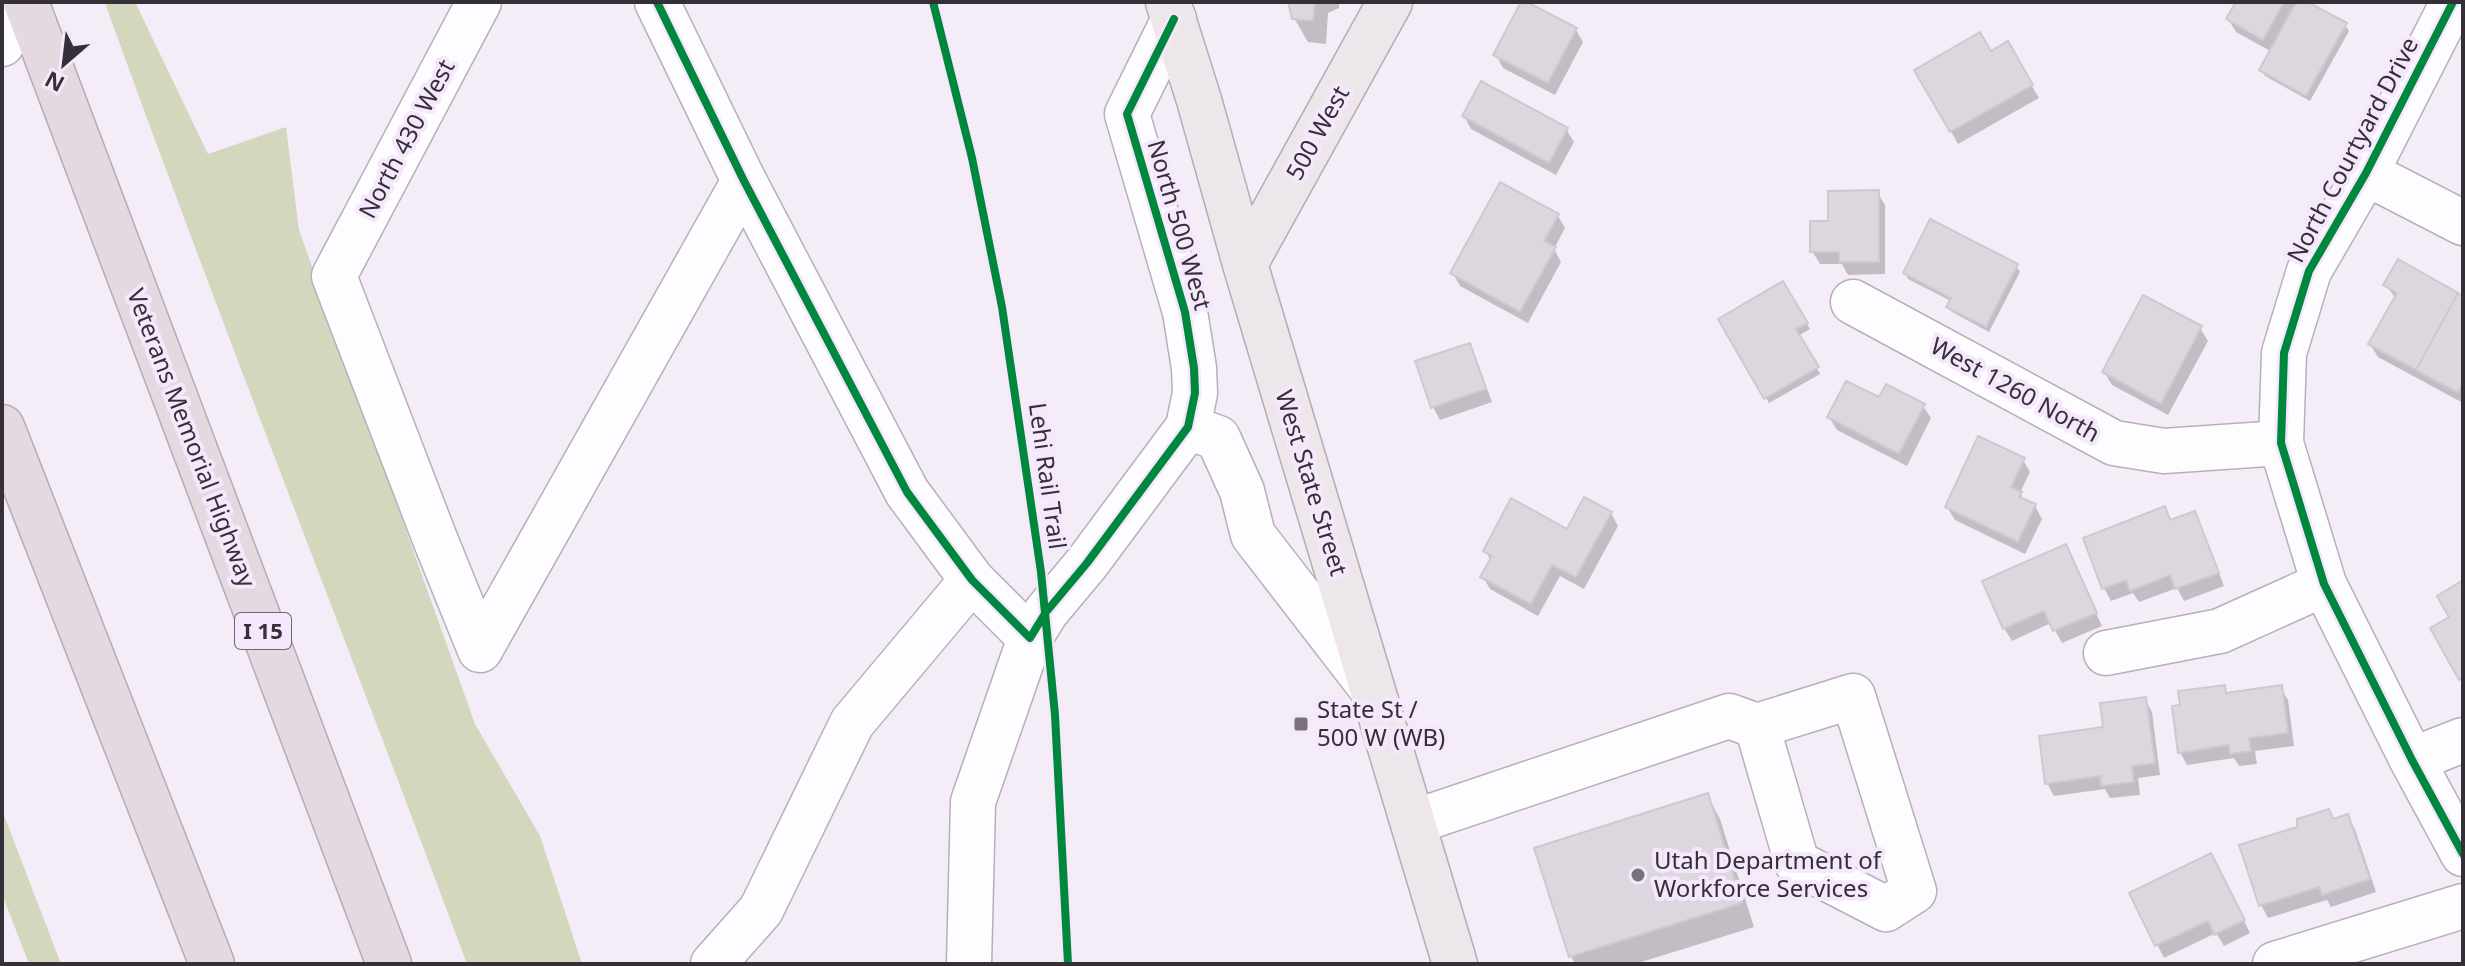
<svg xmlns="http://www.w3.org/2000/svg" width="2465" height="966" viewBox="0 0 2465 966" font-family="'Noto Sans',sans-serif">
  <rect width="100%" height="100%" fill="#f4ecf7"/>
  <!-- green -->
  <path fill="#d2d7bd" d="M 107,2 L 135,2 L 208,154 L 286,127 L 299,230 L 475,724 L 540,836 L 582,964 L 467,964 C 348,644 222,327 106,6 Z
    M 2,810 L 61,964 L 29,964 L 2,894 Z"/>
  <!-- shadow -->
  <path fill="#0003" d="M 1290,2 L 1339,2 L 1339,8 L 1328,13 L 1326,44 L 1308,42 L 1294,18 Z
    M 2238,2 L 2303,2 L 2345,25 L 2349,31 L 2310,101 L 2265,76 L 2262,70 L 2272,52 L 2236,32 L 2228,19 Z
    M 1576,30 L 1583,42 L 1555,95 L 1503,68 L 1496,55 Z
    M 2007,44 L 2039,98 L 1958,144 L 1917,70 L 1990,54 Z
    M 1464,116 L 1566,129 L 1574,142 L 1556,175 L 1471,129 Z
    M 1877,192 L 1885,205 L 1885,274 L 1848,275 L 1842,264 L 1820,264 L 1812,251 L 1830,223 Z
    M 1558,216 L 1565,228 L 1554,249 L 1561,262 L 1528,323 L 1460,286 L 1453,273 Z
    M 2016,266 L 2020,272 L 1989,332 L 1952,312 L 1948,307 L 1951,301 L 1908,279 L 1905,273 Z
    M 1782,283 L 1810,329 L 1798,336 L 1820,374 L 1769,403 L 1721,320 Z
    M 2386,285 L 2463,298 L 2463,403 L 2378,357 L 2370,344 L 2396,299 Z
    M 2200,328 L 2208,341 L 2168,415 L 2112,385 L 2104,372 Z
    M 1469,346 L 1476,358 L 1492,402 L 1440,420 L 1433,407 Z
    M 1880,400 L 1923,406 L 1931,418 L 1907,466 L 1837,430 L 1829,417 Z
    M 2023,460 L 2030,472 L 2020,493 L 2025,502 L 2035,506 L 2042,519 L 2025,554 L 1955,520 L 1947,507 Z
    M 2165,509 L 2172,521 L 2194,513 L 2201,526 L 2224,586 L 2184,601 L 2177,588 L 2139,602 L 2133,593 L 2111,601 L 2104,588 Z
    M 1611,513 L 1618,526 L 1584,589 L 1560,576 L 1538,616 L 1490,589 L 1483,577 L 1491,561 L 1485,550 L 1567,531 Z
    M 2066,547 L 2102,626 L 2062,643 L 2051,623 L 2012,641 L 2004,628 Z
    M 2224,687 L 2228,695 L 2280,687 L 2288,700 L 2294,746 L 2255,751 L 2257,764 L 2239,766 L 2234,758 L 2187,765 L 2180,752 Z
    M 2145,699 L 2152,712 L 2160,775 L 2138,778 L 2140,795 L 2110,798 L 2105,789 L 2054,796 L 2047,783 L 2106,729 Z
    M 1707,795 L 1720,819 L 1754,927 L 1635,964 L 1575,964 L 1571,956 Z
    M 2348,816 L 2355,829 L 2376,892 L 2331,907 L 2327,900 L 2268,918 L 2261,905 L 2242,847 Z
    M 2218,868 L 2250,933 L 2224,946 L 2216,933 L 2164,958 L 2132,894 Z"/>
  <!-- building -->
  <path fill="#dcd6df" stroke="#cec8d0" stroke-width="2" d="M 1288,2 L 1315,2 L 1313,21 L 1292,19 Z
    M 1521,2 L 1527,2 L 1577,28 L 1548,83 L 1493,55 Z
    M 2236,2 L 2284,2 L 2263,40 L 2226,19 Z
    M 2296,2 L 2308,2 L 2347,23 L 2306,96 L 2259,70 Z
    M 1980,32 L 1991,51 L 2008,41 L 2033,85 L 1950,132 L 1914,70 Z
    M 1481,81 L 1568,128 L 1549,163 L 1462,116 Z
    M 1500,182 L 1559,214 L 1544,241 L 1556,247 L 1520,312 L 1450,273 Z
    M 1879,190 L 1879,262 L 1839,262 L 1839,252 L 1810,252 L 1810,221 L 1828,221 L 1828,191 Z
    M 1930,219 L 2018,264 L 1986,327 L 1946,307 L 1951,298 L 1903,273 Z
    M 2398,259 L 2458,293 L 2416,370 L 2368,344 L 2397,293 L 2383,285 Z
    M 1783,281 L 1808,323 L 1796,329 L 1819,367 L 1764,399 L 1718,319 Z
    M 2458,293 L 2463,296 L 2463,383 L 2458,393 L 2416,370 Z
    M 2143,295 L 2202,326 L 2161,404 L 2102,372 Z
    M 1470,343 L 1486,389 L 1431,408 L 1415,361 Z
    M 1846,381 L 1879,397 L 1886,384 L 1925,404 L 1899,454 L 1827,417 Z
    M 1978,436 L 2025,458 L 2011,487 L 2022,492 L 2019,497 L 2036,504 L 2018,542 L 1945,507 Z
    M 1584,497 L 1612,512 L 1576,577 L 1552,565 L 1531,604 L 1480,577 L 1492,556 L 1483,551 L 1511,498 L 1567,529 Z
    M 2165,506 L 2170,520 L 2195,511 L 2219,573 L 2175,589 L 2170,575 L 2130,591 L 2126,580 L 2102,589 L 2083,538 Z
    M 2066,544 L 2097,613 L 2053,631 L 2044,611 L 2003,629 L 1982,581 Z
    M 2463,580 L 2463,677 L 2459,680 L 2430,628 L 2449,617 L 2437,596 Z
    M 2225,685 L 2226,693 L 2282,685 L 2288,733 L 2249,738 L 2251,751 L 2230,754 L 2229,745 L 2178,753 L 2172,706 L 2180,705 L 2178,691 Z
    M 2146,697 L 2155,763 L 2132,766 L 2134,782 L 2101,786 L 2100,776 L 2045,784 L 2039,736 L 2103,727 L 2100,703 Z
    M 1708,793 L 1742,903 L 1569,957 L 1534,848 Z
    M 2329,809 L 2333,819 L 2348,814 L 2370,879 L 2322,895 L 2319,887 L 2259,906 L 2239,845 L 2297,827 L 2297,819 Z
    M 2211,853 L 2245,920 L 2214,935 L 2208,921 L 2155,946 L 2129,893 Z"/>
  <g fill="none" stroke-linecap="round" stroke-linejoin="round">
    <defs>
      <path id="minor" d="M 479,2 L 334,276 L 435,539 L 480,650
        M 657,2 L 744,181 L 907,492 L 972,580 L 1030,638
        M 2453,2 L 2366,173 L 2309,271 L 2284,353 L 2281,443 L 2324,584 L 2412,760 L 2463,854
        M 2,44 L 24,2
        M 2366,173 L 2463,223
        M 1853,302 L 2114,443 L 2164,451 L 2281,443
        M 1188,427 L 1218,438 L 1242,491 L 1253,535 L 1372,689
        M 480,650 L 744,181
        M 2106,653 L 2220,631 L 2324,584
        M 2412,760 L 2463,740
        M 1414,822 L 1729,716 L 1757,726 L 1797,863 L 1886,909 L 1914,891 L 1853,696 L 1757,726
        M 713,964 L 761,910 L 852,723 L 972,580
        M 969,964 L 973,802 L 1030,638 L 1046,612 L 1087,563 L 1188,427 L 1195,393 L 1194,368 L 1185,312 L 1127,114 L 1174,19
        M 2275,964 L 2463,906"/>
      <path id="major" d="M 1168,2 L 1199,100 L 1245,264 L 1455,964
        M 1245,264 L 1390,2"/>
      <path id="highway" d="M 26,2 L 389,964
        M 2,427 L 212,964"/>
    </defs>
    <!-- minor casing -->
    <use href="#minor" stroke="#b6b0b9" stroke-width="47"/>
    <!-- major casing -->
    <use href="#major" stroke="#b8a9b6" stroke-width="47"/>
    <!-- highway casing -->
    <use href="#highway" stroke="#b8a9b6" stroke-width="47"/>
    <!-- minor -->
    <use href="#minor" stroke="#fdfcfe" stroke-width="44"/>
    <!-- major -->
    <use href="#major" stroke="#ede7ec" stroke-width="44"/>
    <!-- highway -->
    <use href="#highway" stroke="#e4d8e1" stroke-width="44"/>
    <defs>
      <path id="cycleway" d="M 657,2 L 744,181 L 907,492 L 972,580 L 1030,638 L 1046,612 L 1087,563 L 1188,427 L 1195,393 L 1194,368 L 1185,312 L 1127,114 L 1174,19
        M 933,2 L 972,158 L 1002,307 L 1041,572 L 1055,715 L 1068,964
        M 2453,2 L 2366,173 L 2309,271 L 2284,353 L 2281,443 L 2324,584 L 2412,760 L 2463,854"/>
    </defs>
    <!-- cycleway casing -->
    <use href="#cycleway" stroke="#f5e7fc" stroke-width="13"/>
    <!-- cycleway -->
    <use href="#cycleway" stroke="#00873e" stroke-width="8"/>
  </g>
  <!-- markers -->
  <g fill="#78717a" stroke="#f5e7fc" stroke-width="3">
    <rect x="1293" y="716" width="16" height="16" rx="4"/>
    <circle cx="1638" cy="875" r="8"/>
  </g>
  <g text-anchor="middle" stroke-width="8" stroke-linejoin="round" paint-order="stroke">
    <!-- shield labels -->
    <rect fill="#f5e7fc" stroke="#6f6672" stroke-width="2" x="235" y="613" width="56" height="36" rx="6"/>
    <g font-size="22" font-weight="bold" fill="#352f37">
      <text x="263" y="639">I 15</text>
    </g>
    <!-- street labels -->
    <g font-size="24" fill="#352f37" stroke="#f5e7fc">
      <text transform="translate(1318 133) rotate(-61)" y="8">500 West</text>
      <text transform="translate(407 139) rotate(-62)" y="8">North 430 West</text>
      <text transform="translate(2353 150) rotate(-62)" y="8">North Courtyard Drive</text>
      <text transform="translate(1179 225) rotate(74)" y="8">North 500 West</text>
      <text transform="translate(2015 390) rotate(29)" y="8">West 1260 North</text>
      <text transform="translate(191 438) rotate(69)" y="8">Veterans Memorial Highway</text>
      <text transform="translate(1047 476) rotate(82)" y="8">Lehi Rail Trail</text>
      <text transform="translate(1311 483) rotate(73)" y="8">West State Street</text>
    </g>
    <!-- poi labels -->
    <g font-size="24" fill="#352f37" stroke="#f5e7fc" text-anchor="start">
      <text x="1317" y="718">State St /<tspan x="1317" dy="28">500 W (WB)</tspan></text>
      <text x="1654" y="869">Utah Department of<tspan x="1654" dy="28">Workforce Services</tspan></text>
    </g>
  </g>
  <!-- border -->
  <rect width="2465" height="966" fill="none" stroke="#352f37" stroke-width="8"/>
  <!-- north arrow -->
  <g transform="translate(64 64) rotate(208)" stroke="#f5e7fc" stroke-width="6" paint-order="stroke">
  <path d="M0-6L14 30L0 20L-14 30Z" fill="#352f37"/>
  <text y="-12" font-size="22" font-weight="bold" text-anchor="middle" fill="#352f37">N</text>
  </g>
</svg>
